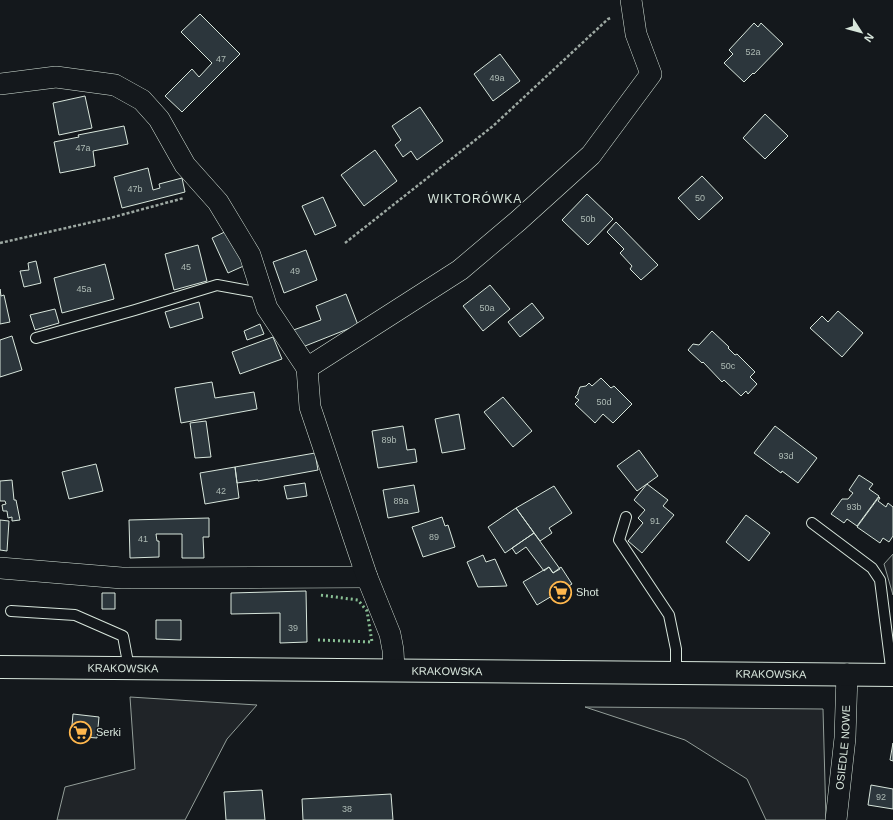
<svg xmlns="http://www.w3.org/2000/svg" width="893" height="820" viewBox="0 0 893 820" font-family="Arial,sans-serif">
  <rect width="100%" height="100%" fill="#14181c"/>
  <!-- green -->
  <path fill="#202428" stroke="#939e99" d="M 893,554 L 893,595 L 884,564 Z
    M 130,697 L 257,705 L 227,739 L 185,820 L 57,820 L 65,787 L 135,769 Z
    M 585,707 L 823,709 L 826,820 L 766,820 L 747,779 L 685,740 Z"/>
  <!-- building -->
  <path fill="#2c363c" stroke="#d8e6dc" d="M 200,14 L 240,54 L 182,112 L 165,96 L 192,69 L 199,77 L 212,63 L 181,32 Z
    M 754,23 L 758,27 L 761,23 L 783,44 L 754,74 L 753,73 L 744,82 L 724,63 L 733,54 L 729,50 Z
    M 500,54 L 520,81 L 493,101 L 474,74 Z
    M 85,96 L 92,128 L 59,135 L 53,103 Z
    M 420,107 L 443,141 L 417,160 L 411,151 L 403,157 L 395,145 L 401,140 L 392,126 Z
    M 765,114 L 788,136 L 765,159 L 743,138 Z
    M 124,126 L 128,144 L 93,151 L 95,166 L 60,173 L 54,142 L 79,137 L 78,135 Z
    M 375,150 L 397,181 L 364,206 L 341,175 Z
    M 148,168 L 153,190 L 160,188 L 159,184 L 182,178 L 185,192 L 122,208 L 114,177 Z
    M 702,176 L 723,198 L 699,220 L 678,198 Z
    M 587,194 L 613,219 L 588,245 L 562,220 Z
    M 323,197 L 336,226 L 315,235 L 302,206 Z
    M 616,222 L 658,265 L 641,280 L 630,269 L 632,266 L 620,253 L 624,249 L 607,232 Z
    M 231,229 L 248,264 L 228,273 L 212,238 Z
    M 198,245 L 207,281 L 174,290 L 165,254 Z
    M 306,250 L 317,280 L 284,293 L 273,262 Z
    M 36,261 L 41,283 L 24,287 L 20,271 L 29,270 L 28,263 Z
    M 105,264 L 114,299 L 62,313 L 54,278 Z
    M 490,285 L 510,309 L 483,331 L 463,306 Z
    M 0,289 L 1,296 L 4,295 L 10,322 L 0,324 Z
    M 346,294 L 358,325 L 295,350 L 288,332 L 321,320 L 316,306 Z
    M 199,302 L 203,318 L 170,328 L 165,312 Z
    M 532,303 L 544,318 L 520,337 L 508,322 Z
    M 55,309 L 59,323 L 35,330 L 30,315 Z
    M 838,311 L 863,333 L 842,357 L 810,328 L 822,316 L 828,322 Z
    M 260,324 L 264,334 L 247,340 L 244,331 Z
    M 712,331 L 729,347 L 728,348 L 735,355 L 737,354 L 755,372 L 750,377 L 757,384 L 748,394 L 746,391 L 741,396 L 724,380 L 722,382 L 703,362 L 702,363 L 688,350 L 693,344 L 699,345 Z
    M 12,336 L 22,370 L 0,377 L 0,340 Z
    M 273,337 L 282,359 L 240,374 L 232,352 Z
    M 601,378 L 611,388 L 614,386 L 632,404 L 613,423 L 603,414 L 595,423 L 575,404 L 579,400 L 575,397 L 578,394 L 578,392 L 580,387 L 586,386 L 589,383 L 592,386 Z
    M 212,382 L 215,398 L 254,392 L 257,409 L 181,423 L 175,388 Z
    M 503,397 L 532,431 L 513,447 L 484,412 Z
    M 459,414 L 465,449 L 442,453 L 435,419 Z
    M 206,421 L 211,457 L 195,458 L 190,423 Z
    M 403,426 L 407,450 L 415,449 L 417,462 L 378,468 L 372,431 Z
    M 775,426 L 817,458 L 798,483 L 782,471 L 781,473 L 754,453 Z
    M 639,450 L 658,476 L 637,491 L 617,466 Z
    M 315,453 L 318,470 L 258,481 L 258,480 L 237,483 L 235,467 Z
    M 96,464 L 103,491 L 69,499 L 62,472 Z
    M 235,467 L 239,498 L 205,504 L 200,473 Z
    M 859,475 L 873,484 L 869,489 L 879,496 L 857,526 L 847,519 L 844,523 L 831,514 L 842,499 L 848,499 L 853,493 L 849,490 Z
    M 12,480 L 14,500 L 16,500 L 20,520 L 12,521 L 12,517 L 8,518 L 7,511 L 3,511 L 2,505 L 6,504 L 5,501 L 0,501 L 0,481 Z
    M 305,483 L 307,496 L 287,499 L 284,486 Z
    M 647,484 L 668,500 L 663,506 L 674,515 L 642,553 L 628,541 L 643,523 L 638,518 L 645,510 L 634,500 Z
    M 414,485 L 419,512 L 388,518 L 383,490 Z
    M 554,486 L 572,513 L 549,528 L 552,533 L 540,541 L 516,508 Z
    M 879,497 L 880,498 L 878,501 L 886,507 L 888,503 L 893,507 L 893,536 L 889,542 L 883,538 L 880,543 L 857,527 Z
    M 516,508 L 534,533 L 505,553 L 488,527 Z
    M 746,515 L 770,533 L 749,561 L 726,542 Z
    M 442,517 L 445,526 L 448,525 L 455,547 L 423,557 L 412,527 Z
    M 209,518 L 209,537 L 203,537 L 204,558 L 182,558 L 182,534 L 156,534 L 157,541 L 159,541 L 159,557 L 130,558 L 129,520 Z
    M 0,520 L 9,521 L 7,551 L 0,550 Z
    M 534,533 L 560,569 L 553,573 L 549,567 L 544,571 L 526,547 L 516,554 L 512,548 Z
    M 483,555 L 486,562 L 495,559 L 507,586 L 478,587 L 467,562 Z
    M 549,567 L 553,573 L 561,567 L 572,584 L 537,605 L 523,582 Z
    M 306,591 L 307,642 L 280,643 L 280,613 L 231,614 L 231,593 Z
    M 102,593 L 115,593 L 115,609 L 102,609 Z
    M 156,620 L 181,620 L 181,640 L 156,639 Z
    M 73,714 L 99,717 L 97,738 L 71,736 Z
    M 893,743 L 893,761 L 890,760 Z
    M 871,785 L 893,789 L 893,809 L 868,805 Z
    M 262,790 L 265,820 L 226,820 L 224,792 Z
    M 391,794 L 393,820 L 303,820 L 302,799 Z"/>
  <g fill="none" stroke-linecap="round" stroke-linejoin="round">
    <defs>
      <path id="service" d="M 36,338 L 135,310 L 217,285 L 261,293
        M 626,517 L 619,540 L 669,615 L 676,649 L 676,673
        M 812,523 L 872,568 L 880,580 L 892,675
        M 11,611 L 75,615 L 123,636 L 129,668"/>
      <g id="minor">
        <path d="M 0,84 L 56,77 L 115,85 L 142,100 L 159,119 L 185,165 L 218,202 L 250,255 L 267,308 L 307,368"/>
        <path d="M 0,568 L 122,578 L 367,577"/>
        <path d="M 394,670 L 393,650 L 390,634 L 367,577 L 310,407 L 307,368 L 460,270 L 518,221 L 591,155 L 651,74 L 636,34 L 631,0"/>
        <path id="s1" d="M 836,820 L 845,738 L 847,674"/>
      </g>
      <g id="secondary">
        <path id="s2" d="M 0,667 L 893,675"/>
      </g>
    </defs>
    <!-- service casing -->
    <use href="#service" stroke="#d8e6dc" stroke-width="12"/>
    <!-- minor casing -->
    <use href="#minor" stroke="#d8e6dc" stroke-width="22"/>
    <!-- secondary casing -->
    <use href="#secondary" stroke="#d8e6dc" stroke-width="24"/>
    <!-- path -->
    <path stroke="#9da8a2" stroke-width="2.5" stroke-dasharray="3 2" stroke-linecap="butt" d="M 0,243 L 110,218 L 184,198
      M 345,243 L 493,126 L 608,19 L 611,18"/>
    <!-- service -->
    <use href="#service" stroke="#14181c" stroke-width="10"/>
    <!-- minor -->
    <use href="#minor" stroke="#14181c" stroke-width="21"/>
    <!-- secondary -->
    <use href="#secondary" stroke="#14181c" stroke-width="22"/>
    <!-- hedge -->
    <path stroke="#8ac095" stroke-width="3" stroke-dasharray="2 3" stroke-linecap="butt" d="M 318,640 L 372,642 L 367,611 L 358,600 L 320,595"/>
  </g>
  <!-- icons -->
  <defs>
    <symbol id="supermarket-ring" viewBox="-11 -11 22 22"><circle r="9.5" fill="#14181c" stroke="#ffb74d" stroke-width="1.5"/><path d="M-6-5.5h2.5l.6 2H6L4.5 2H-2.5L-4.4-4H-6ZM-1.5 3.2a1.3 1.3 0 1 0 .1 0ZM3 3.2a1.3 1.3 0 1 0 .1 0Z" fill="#ffb74d"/></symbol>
  </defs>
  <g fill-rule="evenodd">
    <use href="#supermarket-ring" x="548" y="580" width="25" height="25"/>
    <use href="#supermarket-ring" x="68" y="720" width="25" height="25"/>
  </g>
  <g text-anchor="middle" stroke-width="3" stroke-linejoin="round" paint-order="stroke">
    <!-- number labels -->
    <g font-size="9" fill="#adbab4">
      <text x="753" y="55">52a</text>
      <text x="221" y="62">47</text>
      <text x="497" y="81">49a</text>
      <text x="83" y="151">47a</text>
      <text x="135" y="192">47b</text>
      <text x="700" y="201">50</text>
      <text x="588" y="222">50b</text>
      <text x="186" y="270">45</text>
      <text x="295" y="274">49</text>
      <text x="84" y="292">45a</text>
      <text x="487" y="311">50a</text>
      <text x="728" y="369">50c</text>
      <text x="604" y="405">50d</text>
      <text x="389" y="443">89b</text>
      <text x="786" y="459">93d</text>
      <text x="221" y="494">42</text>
      <text x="401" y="504">89a</text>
      <text x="854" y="510">93b</text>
      <text x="655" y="524">91</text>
      <text x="434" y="540">89</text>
      <text x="143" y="542">41</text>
      <text x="293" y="631">39</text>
      <text x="881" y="800">92</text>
      <text x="347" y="812">38</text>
    </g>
    <!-- poi labels -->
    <g font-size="11" fill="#d8e6dc" stroke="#14181c" text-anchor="start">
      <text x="576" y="596">Shot</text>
      <text x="96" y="736">Serki</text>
    </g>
    <!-- street labels -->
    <g font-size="11" fill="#d8e6dc" stroke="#14181c">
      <text dy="4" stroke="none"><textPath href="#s2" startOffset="123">KRAKOWSKA</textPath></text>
      <text dy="4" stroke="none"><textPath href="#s2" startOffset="447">KRAKOWSKA</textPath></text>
      <text dy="4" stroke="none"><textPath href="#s2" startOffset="771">KRAKOWSKA</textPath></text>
      <text dy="4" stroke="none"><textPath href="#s1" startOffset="73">OSIEDLE NOWE</textPath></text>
    </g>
    <!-- neighbourhood labels -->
    <g font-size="12" letter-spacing="1" fill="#d8e6dc" stroke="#14181c">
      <text x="475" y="203">WIKTORÓWKA</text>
    </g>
  </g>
  <!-- north arrow -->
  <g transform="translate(861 32) rotate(126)" stroke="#14181c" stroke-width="3" paint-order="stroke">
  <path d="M0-3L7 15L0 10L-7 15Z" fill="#d8e6dc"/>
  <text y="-6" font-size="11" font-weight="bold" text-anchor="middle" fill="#d8e6dc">N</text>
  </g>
</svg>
